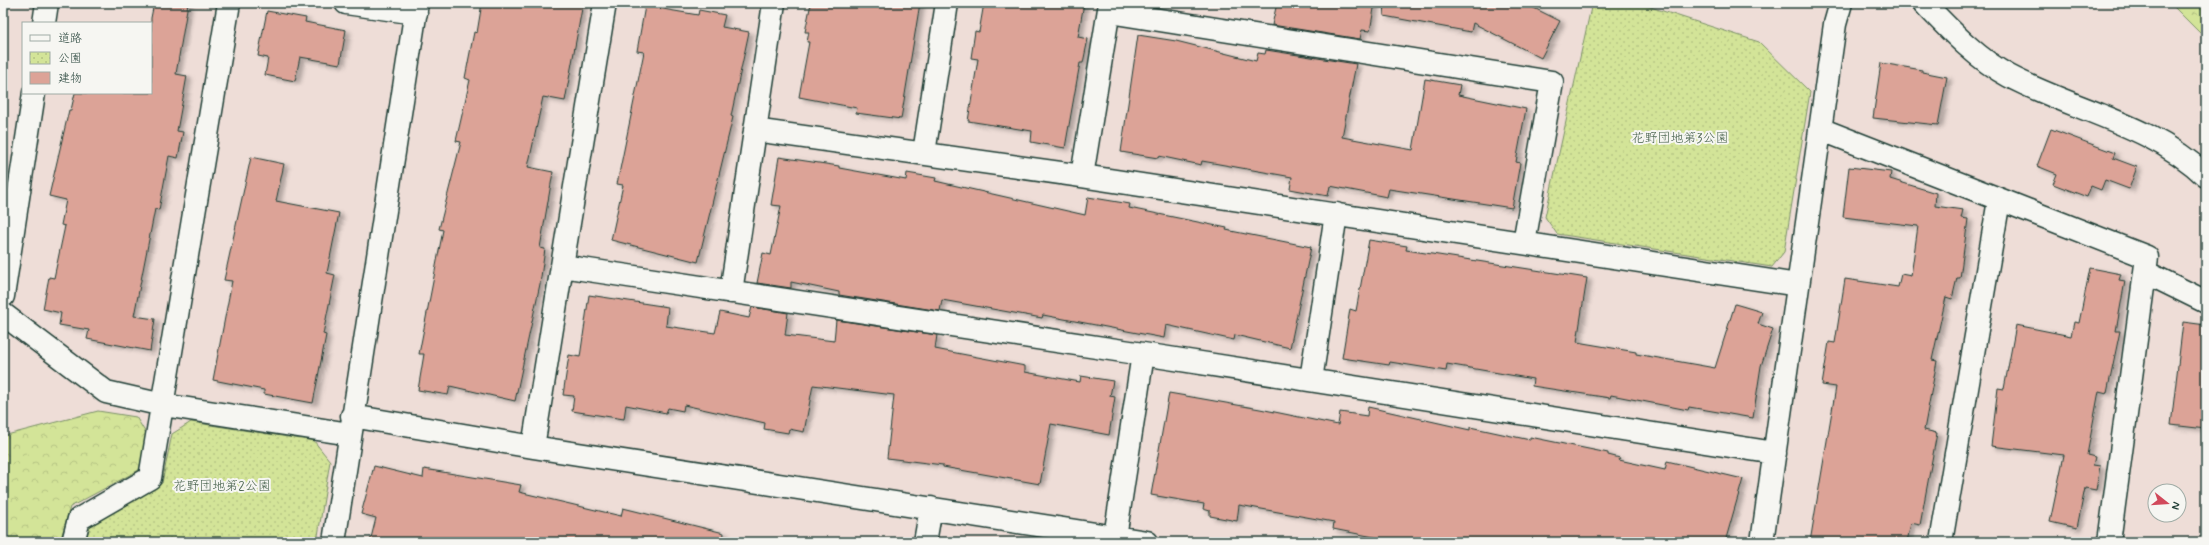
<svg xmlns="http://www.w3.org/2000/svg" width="2209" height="545" viewBox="0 0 2209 545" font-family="Mynerve,'Klee One',sans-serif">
  <defs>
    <pattern id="forest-crowns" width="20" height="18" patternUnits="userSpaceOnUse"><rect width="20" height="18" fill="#d3e498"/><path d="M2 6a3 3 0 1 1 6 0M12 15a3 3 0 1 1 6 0" fill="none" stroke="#b5c484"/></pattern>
    <pattern id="park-dots" width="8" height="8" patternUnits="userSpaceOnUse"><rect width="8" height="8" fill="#d3e498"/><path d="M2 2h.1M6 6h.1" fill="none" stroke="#b5c484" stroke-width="1.8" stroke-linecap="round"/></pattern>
    <filter id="shadow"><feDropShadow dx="4.5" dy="2.5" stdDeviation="2" flood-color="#0004"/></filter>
  </defs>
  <rect width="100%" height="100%" fill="#eeddd7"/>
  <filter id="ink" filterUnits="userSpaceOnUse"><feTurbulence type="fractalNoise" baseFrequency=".025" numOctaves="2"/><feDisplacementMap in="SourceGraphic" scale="8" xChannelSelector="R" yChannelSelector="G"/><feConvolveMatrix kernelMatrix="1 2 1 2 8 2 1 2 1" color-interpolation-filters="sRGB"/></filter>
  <g filter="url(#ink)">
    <!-- forest -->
    <path fill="url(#forest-crowns)" stroke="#799066" d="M 2170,3 L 2206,3 L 2206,39 Z
      M 98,411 L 136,417 L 147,435 L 139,470 L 70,507 L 60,542 L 3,542 L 3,436 Z"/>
    <!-- park -->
    <path fill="url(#park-dots)" stroke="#799066" d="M 1592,3 L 1638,3 L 1759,42 L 1810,92 L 1784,252 L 1772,267 L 1557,234 L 1545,217 Z
      M 191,422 L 314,441 L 330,461 L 317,542 L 85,542 L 90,526 L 162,483 L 172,434 Z"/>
    <!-- building -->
    <path fill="#dca397" stroke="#1f3d34" filter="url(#shadow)" d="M 154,3 L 188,3 L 176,74 L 187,76 L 177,131 L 183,132 L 178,158 L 169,156 L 159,210 L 155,209 L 134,316 L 155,319 L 150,351 L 87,339 L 89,330 L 59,325 L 61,313 L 43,309 L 49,277 L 54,278 L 65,226 L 61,225 L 66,200 L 49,196 L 69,110 L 71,110 L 75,93 L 151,93 L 151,18 Z
      M 482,3 L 583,3 L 565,101 L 543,97 L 528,167 L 553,172 L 540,248 L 545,249 L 540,284 L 515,401 L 450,386 L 448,395 L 418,390 L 424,354 L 419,354 L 443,230 L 439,229 L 461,142 L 456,141 L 470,80 L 465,78 L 474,32 L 477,33 Z
      M 811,3 L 920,3 L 901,119 L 856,113 L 857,108 L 799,97 L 809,42 L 807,42 L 809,32 L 805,32 Z
      M 984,3 L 1084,3 L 1078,37 L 1088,39 L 1083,63 L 1080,63 L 1065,148 L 1031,142 L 1032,131 L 968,121 L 978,59 L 971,58 L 975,31 L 979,32 Z
      M 1277,3 L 1375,3 L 1370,31 L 1362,30 L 1360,39 L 1272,25 Z
      M 1385,3 L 1524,3 L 1560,21 L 1541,58 L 1473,23 L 1471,32 L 1384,16 Z
      M 645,6 L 698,15 L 699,10 L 725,15 L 722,27 L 749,32 L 731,116 L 733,117 L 698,262 L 611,240 L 623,185 L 617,184 L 644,52 L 637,51 Z
      M 267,11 L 306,18 L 305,22 L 346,30 L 340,64 L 300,57 L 295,81 L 265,75 L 268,58 L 258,56 Z
      M 1138,35 L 1176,41 L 1256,61 L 1258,53 L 1265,54 L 1266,50 L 1356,64 L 1342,137 L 1413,150 L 1425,79 L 1460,85 L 1458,95 L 1526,109 L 1516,162 L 1520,163 L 1512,208 L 1389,189 L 1387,197 L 1330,186 L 1328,196 L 1290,189 L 1292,177 L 1202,161 L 1201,165 L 1159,156 L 1158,158 L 1121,152 Z
      M 1881,63 L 1922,70 L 1922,72 L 1947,77 L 1938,125 L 1873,118 Z
      M 2051,129 L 2115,153 L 2113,158 L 2137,167 L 2129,189 L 2105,180 L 2101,190 L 2091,186 L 2087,197 L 2053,184 L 2057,174 L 2037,166 Z
      M 251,157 L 284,164 L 276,201 L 339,213 L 327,273 L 335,275 L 323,334 L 326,335 L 313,403 L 264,394 L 264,390 L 213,380 L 232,281 L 224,280 Z
      M 779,157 L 839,166 L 839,168 L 906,180 L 907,173 L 936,178 L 935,181 L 1085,215 L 1088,197 L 1130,204 L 1129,208 L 1227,228 L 1226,230 L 1311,247 L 1290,348 L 1235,335 L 1234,340 L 1166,325 L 1164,338 L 1043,315 L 1042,318 L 942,300 L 940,311 L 839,295 L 839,292 L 791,282 L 791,288 L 757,283 L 763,253 L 771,255 L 781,206 L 771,205 Z
      M 1849,167 L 1891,172 L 1890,179 L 1936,193 L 1935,206 L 1963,210 L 1961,218 L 1968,219 L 1960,278 L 1957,278 L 1952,299 L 1946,297 L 1932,360 L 1937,361 L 1924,430 L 1937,433 L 1920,525 L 1911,523 L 1907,542 L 1810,542 L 1836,387 L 1822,385 L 1829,342 L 1835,343 L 1845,279 L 1898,287 L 1901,274 L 1911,276 L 1918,226 L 1843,217 Z
      M 1369,240 L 1407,246 L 1406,250 L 1587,278 L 1577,342 L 1636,352 L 1636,354 L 1715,368 L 1735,304 L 1762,312 L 1758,324 L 1773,329 L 1761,366 L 1753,418 L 1689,407 L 1688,410 L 1611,395 L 1610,398 L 1532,386 L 1533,379 L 1447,364 L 1446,371 L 1390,362 L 1389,365 L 1342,358 L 1350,309 L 1356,311 Z
      M 2090,268 L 2121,274 L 2119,280 L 2125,281 L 2116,331 L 2120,331 L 2107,393 L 2099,391 L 2087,455 L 2095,457 L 2093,465 L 2100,466 L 2096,490 L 2085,488 L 2077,528 L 2050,522 L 2064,455 L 1991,446 L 1998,388 L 2004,389 L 2016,325 L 2071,336 L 2074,322 L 2079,323 Z
      M 589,295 L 668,307 L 666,326 L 715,333 L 720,312 L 749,318 L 752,307 L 788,313 L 785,335 L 834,341 L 836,320 L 937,335 L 935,349 L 1025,366 L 1025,372 L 1080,382 L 1081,376 L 1113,381 L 1110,396 L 1115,397 L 1109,435 L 1051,424 L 1040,484 L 943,467 L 943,465 L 887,458 L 894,395 L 813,385 L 804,432 L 789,429 L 788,433 L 764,429 L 765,423 L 684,405 L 683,411 L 668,408 L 666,413 L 626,405 L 624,419 L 572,411 L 574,396 L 563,395 L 569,355 L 580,357 Z
      M 2183,322 L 2206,325 L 2206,429 L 2171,425 Z
      M 1169,393 L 1260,409 L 1338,425 L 1340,412 L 1367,416 L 1368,407 L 1470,430 L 1470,427 L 1530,440 L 1530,437 L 1608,453 L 1608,455 L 1620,458 L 1619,460 L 1665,470 L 1667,461 L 1743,479 L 1725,542 L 1383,542 L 1384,539 L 1333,529 L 1334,522 L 1239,505 L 1237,521 L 1210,516 L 1210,511 L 1203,509 L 1204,504 L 1151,495 Z
      M 374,466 L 423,478 L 424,469 L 521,485 L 519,492 L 621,516 L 623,508 L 724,533 L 723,542 L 370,542 L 376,518 L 361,514 Z"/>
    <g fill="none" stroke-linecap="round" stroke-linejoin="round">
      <defs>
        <path id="minor" d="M 346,3 L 416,13
          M 1924,3 C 1949,29 1977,59 2009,76 C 2073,110 2152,124 2206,176
          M 1109,12 L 1552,82 L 1524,243
          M 44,23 L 47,3
          M 1820,129 L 2147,257 L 2109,542
          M 755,130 L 1082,176 L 1798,285
          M 924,153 L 947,3
          M 1082,176 L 1110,3
          M 562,266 L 605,3
          M 2145,272 L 2206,302
          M 731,292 L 774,3
          M 3,296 L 34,93
          M 3,314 L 106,392 L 163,405 L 350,434
          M 1311,380 L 1336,214
          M 352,416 L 533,447 L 1147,542
          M 533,447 L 562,266 L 1143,354 L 1775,453
          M 1115,537 L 1143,354
          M 73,542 L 79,519 L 150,478 L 229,3
          M 334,542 L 417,3
          M 925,542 L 931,508
          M 1762,542 L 1835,24 L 1841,3
          M 1941,542 L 1999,200"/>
      </defs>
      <!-- minor casing -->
      <use href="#minor" stroke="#1f3d34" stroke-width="25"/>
      <!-- minor -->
      <use href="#minor" stroke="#f6f6f2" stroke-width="22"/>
    </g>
  </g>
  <g text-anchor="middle" stroke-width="4" stroke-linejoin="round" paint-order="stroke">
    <!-- park labels -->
    <g font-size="13" fill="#435e48" stroke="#f6f6f2">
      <text x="1680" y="142">花野団地第3公園</text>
      <text x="222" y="490">花野団地第2公園</text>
    </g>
  </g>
  <!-- margin -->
  <rect width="2209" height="545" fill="none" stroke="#f6f6f2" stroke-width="16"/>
  <rect x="8" y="8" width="2193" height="529" fill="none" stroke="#1f3d34" stroke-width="1.5" filter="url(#ink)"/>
  <!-- legend -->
  <rect x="22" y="22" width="130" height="72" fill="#f6f6f2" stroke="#a0aca6"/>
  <rect x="30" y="35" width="20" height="6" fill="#f6f6f2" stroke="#a0aca6"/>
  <text x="58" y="42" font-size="12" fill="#1f3d34">道路</text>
  <rect x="30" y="52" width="20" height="12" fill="url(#park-dots)" stroke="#a0aca6"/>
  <text x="58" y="62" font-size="12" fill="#1f3d34">公園</text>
  <rect x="30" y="72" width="20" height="12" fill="#dca397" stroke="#a0aca6"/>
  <text x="58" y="82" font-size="12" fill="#1f3d34">建物</text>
  <!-- north arrow -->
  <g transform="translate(2167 503) rotate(107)"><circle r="19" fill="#f6f6f2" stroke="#a0aca6"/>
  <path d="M0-3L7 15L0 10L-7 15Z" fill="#d1495b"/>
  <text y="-6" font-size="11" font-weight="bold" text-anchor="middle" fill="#1f3d34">N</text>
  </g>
</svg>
